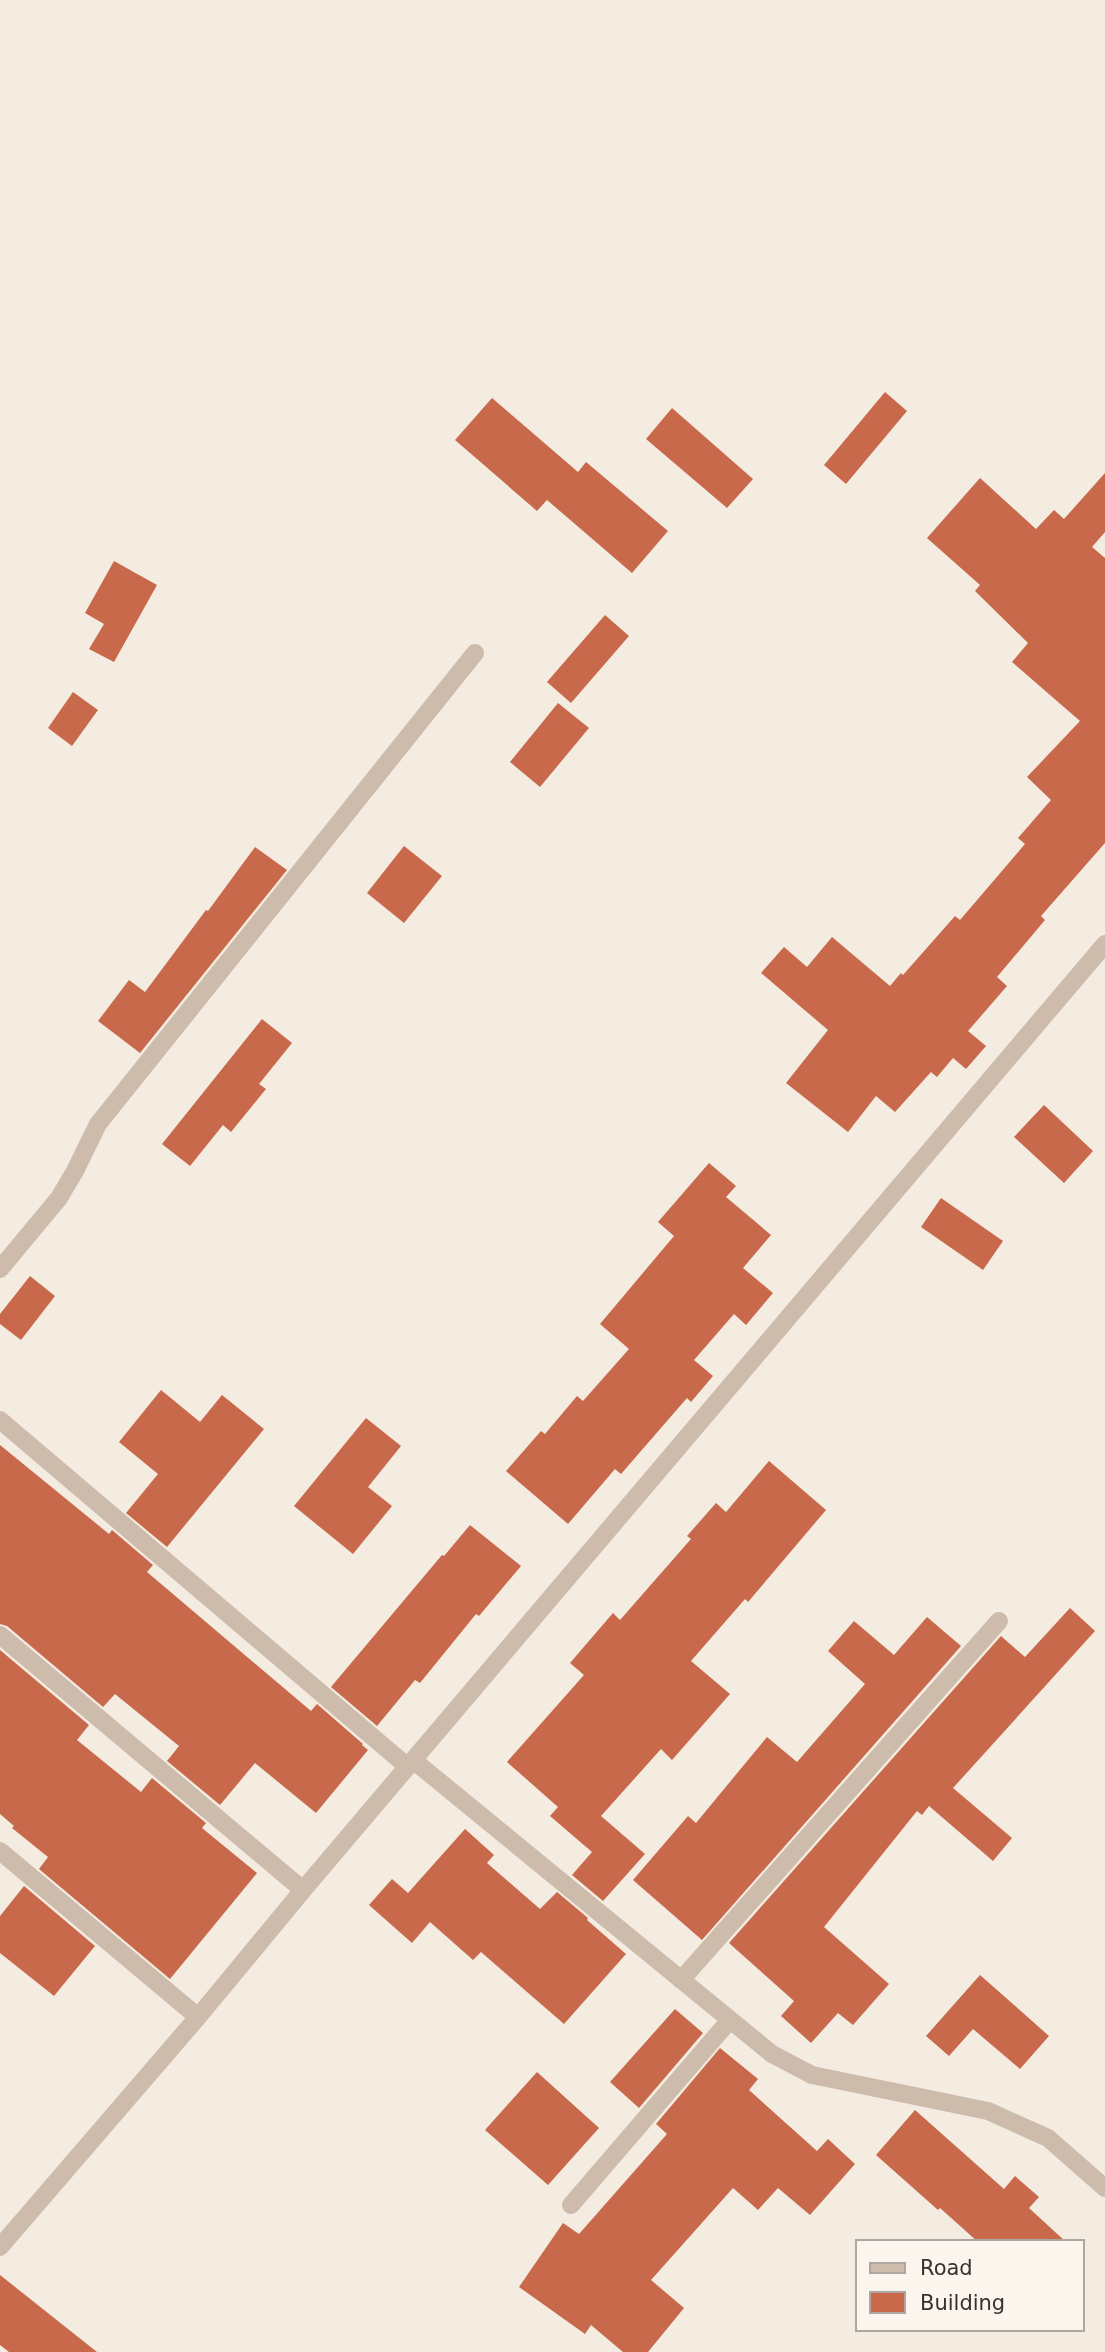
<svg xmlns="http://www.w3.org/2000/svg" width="1105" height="2352" viewBox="0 0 1105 2352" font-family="'DejaVu Sans',sans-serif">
  <rect width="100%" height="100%" fill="#f4ebe1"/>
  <!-- building -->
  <path fill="#c8694b" d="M 885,392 L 907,411 L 846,484 L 824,465 Z
    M 492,398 L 578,472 L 586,462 L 668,531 L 632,573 L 547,500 L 537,511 L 455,440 Z
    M 672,408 L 753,479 L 727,508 L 646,439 Z
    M 1105,473 L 1105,532 L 1092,547 L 1105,558 L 1105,843 L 1041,916 L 1045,920 L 997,977 L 1007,986 L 968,1031 L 986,1046 L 966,1069 L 953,1058 L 937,1077 L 931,1072 L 895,1112 L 876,1096 L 848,1132 L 786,1083 L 828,1030 L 761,973 L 784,947 L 807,967 L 832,937 L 890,986 L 901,973 L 903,975 L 955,916 L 960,920 L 1025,844 L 1018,838 L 1051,800 L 1027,777 L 1080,721 L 1012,662 L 1028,643 L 975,591 L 980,585 L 927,538 L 980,478 L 1036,529 L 1054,510 L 1064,519 Z
    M 114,561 L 157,585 L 114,662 L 89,649 L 104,624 L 85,613 Z
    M 605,615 L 629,636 L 571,703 L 547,682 Z
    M 73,692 L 98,710 L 72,746 L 48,728 Z
    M 558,703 L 589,728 L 540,787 L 510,762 Z
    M 404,846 L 442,876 L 404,923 L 367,893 Z
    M 255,847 L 287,870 L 140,1053 L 98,1021 L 129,980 L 145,992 L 206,910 L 208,911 Z
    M 262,1019 L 292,1043 L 259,1084 L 266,1089 L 231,1132 L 223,1125 L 190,1166 L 162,1144 Z
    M 1044,1105 L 1093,1151 L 1064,1183 L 1014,1137 Z
    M 709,1163 L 736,1186 L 726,1197 L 771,1235 L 743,1268 L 773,1293 L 746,1325 L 734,1314 L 694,1360 L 713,1376 L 691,1402 L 687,1398 L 621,1474 L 615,1469 L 568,1524 L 506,1471 L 541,1431 L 545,1434 L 577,1396 L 583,1401 L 629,1349 L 600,1324 L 674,1236 L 658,1222 Z
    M 941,1198 L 1003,1241 L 983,1270 L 921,1227 Z
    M 30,1276 L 55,1296 L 21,1340 L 0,1324 L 0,1314 Z
    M 161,1390 L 200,1422 L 222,1395 L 264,1429 L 167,1547 L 126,1513 L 158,1474 L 119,1442 Z
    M 366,1418 L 401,1446 L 368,1487 L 392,1506 L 353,1554 L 294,1506 Z
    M 0,1445 L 109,1534 L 112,1530 L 153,1565 L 147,1572 L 311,1711 L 317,1704 L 363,1744 L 362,1745 L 368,1750 L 316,1813 L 255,1763 L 220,1805 L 167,1761 L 179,1746 L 115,1694 L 103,1707 L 7,1626 L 0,1624 Z
    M 769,1461 L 826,1510 L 748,1602 L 745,1599 L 691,1661 L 730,1694 L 672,1760 L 661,1749 L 601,1816 L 645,1854 L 603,1901 L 572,1875 L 592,1852 L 550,1816 L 558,1807 L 507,1762 L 584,1675 L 570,1663 L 613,1613 L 620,1620 L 691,1539 L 687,1536 L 716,1503 L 726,1512 Z
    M 470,1525 L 521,1566 L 479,1616 L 476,1614 L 420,1683 L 415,1680 L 377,1726 L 331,1687 L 442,1555 L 444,1556 Z
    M 1070,1608 L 1095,1631 L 953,1788 L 1012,1838 L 993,1861 L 929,1806 L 922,1815 L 917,1811 L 824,1927 L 889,1984 L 853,2025 L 838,2013 L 811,2043 L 781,2016 L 794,2001 L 729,1943 L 1001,1636 L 1025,1657 Z
    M 927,1617 L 961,1646 L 702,1940 L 633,1880 L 688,1816 L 696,1823 L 767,1737 L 797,1762 L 865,1684 L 828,1651 L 854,1621 L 894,1655 Z
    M 0,1650 L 89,1725 L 77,1740 L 141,1792 L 152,1778 L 206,1823 L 202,1828 L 257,1873 L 170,1979 L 39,1869 L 48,1857 L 12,1828 L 14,1826 L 0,1814 Z
    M 465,1829 L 494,1855 L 487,1863 L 540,1909 L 557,1892 L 588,1918 L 587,1920 L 626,1954 L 564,2024 L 481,1952 L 473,1960 L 430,1922 L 412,1943 L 369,1905 L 392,1879 L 408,1893 Z
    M 24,1886 L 95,1946 L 54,1996 L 0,1953 L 0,1916 Z
    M 980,1975 L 1049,2036 L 1020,2069 L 973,2029 L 949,2056 L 926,2036 Z
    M 675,2009 L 703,2033 L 639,2108 L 610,2082 Z
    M 720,2048 L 758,2079 L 749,2090 L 817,2151 L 828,2139 L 855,2164 L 810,2215 L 778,2188 L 758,2210 L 733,2188 L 651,2280 L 684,2308 L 648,2352 L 623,2352 L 591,2325 L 585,2334 L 519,2287 L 563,2223 L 579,2234 L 667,2134 L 656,2124 Z
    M 537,2072 L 599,2128 L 548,2185 L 485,2130 Z
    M 915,2110 L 1004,2189 L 1015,2176 L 1039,2197 L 1029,2208 L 1066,2242 L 978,2242 L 940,2208 L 938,2210 L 876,2155 Z
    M 0,2275 L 97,2352 L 9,2352 L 0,2345 Z"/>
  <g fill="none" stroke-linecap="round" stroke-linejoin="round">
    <!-- minor -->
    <path stroke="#cdbbac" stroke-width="18" d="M 0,1269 L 59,1198 L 75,1171 L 98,1124 L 475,653
      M 0,1420 L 408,1767
      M 0,1635 L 303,1890
      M 413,1760 L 772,2054 L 812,2075 L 988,2111 L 1048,2138 L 1105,2188
      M 0,1851 L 198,2017
      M 681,1980 L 999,1621
      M 571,2205 L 729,2021
      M 0,2247 L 198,2017 L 303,1890 L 1105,944"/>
  </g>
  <!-- legend -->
  <rect x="856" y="2240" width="228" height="91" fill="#fbf5ee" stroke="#aea6a0" stroke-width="2"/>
  <rect x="870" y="2263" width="35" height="10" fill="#cdbbac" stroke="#aea6a0" stroke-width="2"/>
  <text x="920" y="2275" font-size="21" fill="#3b302b">Road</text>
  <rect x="870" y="2292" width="35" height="21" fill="#c8694b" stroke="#aea6a0" stroke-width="2"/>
  <text x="920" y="2310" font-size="21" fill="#3b302b">Building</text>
</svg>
